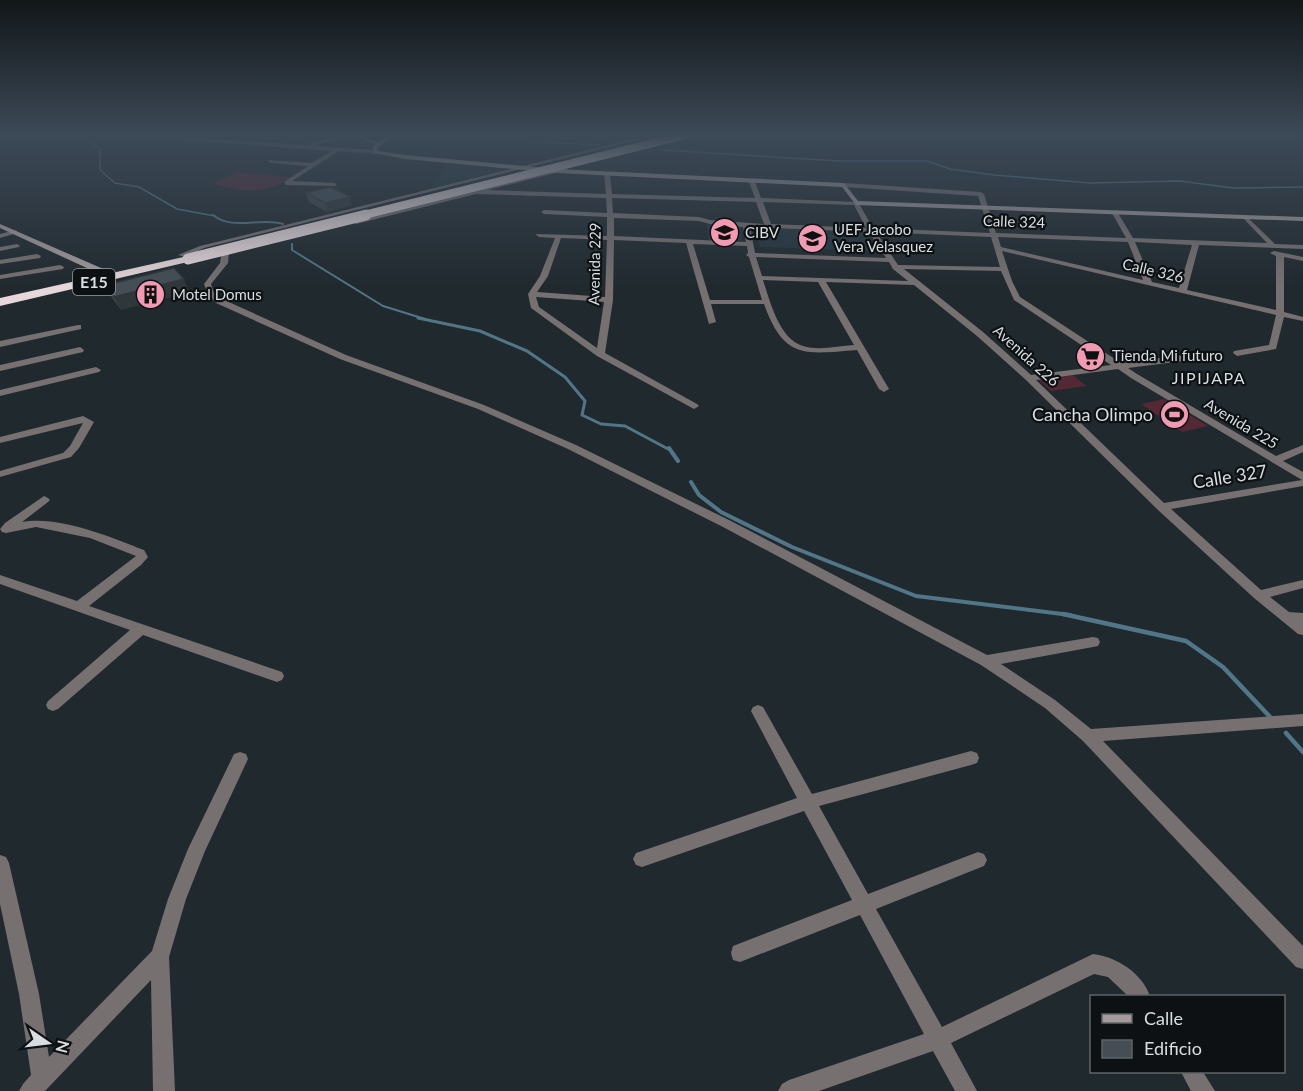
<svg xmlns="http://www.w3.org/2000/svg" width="1303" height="1091" viewBox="0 0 1303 1091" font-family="Lato,sans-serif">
  <rect width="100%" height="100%" fill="#20292e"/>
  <!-- built -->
  <path fill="#24343d" d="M 446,164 L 510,170 L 431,188 Z
    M 707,224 L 741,226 L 742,240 L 708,240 Z
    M 756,227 L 864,230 L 875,251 L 760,247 Z"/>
  <!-- green -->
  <path fill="#542835" d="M 237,172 L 290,177 C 269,195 240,192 215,184 L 214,183 Z
    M 1073,375 L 1086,386 L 1051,391 L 1038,379 Z
    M 1164,399 L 1208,426 L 1182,432 L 1141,404 Z"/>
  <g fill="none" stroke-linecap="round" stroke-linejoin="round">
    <!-- stream-far4 -->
    <path stroke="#517688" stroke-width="1.5" d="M 78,134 L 100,148 L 100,170 L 115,183 L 139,187 L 177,209 L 215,216
      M 530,142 L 601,145
      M 663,150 L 839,161 L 927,161 L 950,169 L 994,175 L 1090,183 L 1180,181 L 1233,188 L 1303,187"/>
    <!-- stream-far3 -->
    <path stroke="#517688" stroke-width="2" d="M 213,215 C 232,231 261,217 283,224
      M 292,244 L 292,250 L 383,306 L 425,319"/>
    <!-- stream-far2 -->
    <path stroke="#517688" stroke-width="3" d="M 418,318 L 480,331 L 527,351 L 565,377 L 585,401 L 582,415 L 601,424 L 625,426 L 670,450"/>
    <!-- stream-far1 -->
    <path stroke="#517688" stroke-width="4" d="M 669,448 L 678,461
      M 691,482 L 699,495 L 721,512 L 792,547 L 916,596 L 1070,615"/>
    <!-- stream -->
    <path stroke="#517688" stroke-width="4.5" d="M 1063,614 L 1186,641 L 1223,667 L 1271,718
      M 1286,733 L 1303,752"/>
    <!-- street -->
    <path fill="#767071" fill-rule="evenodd" d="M 297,134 L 305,134 L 293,139 L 290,137 Z
      M 344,134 L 357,134 L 382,144 L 377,145 L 351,135 L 312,146 L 309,144 Z
      M 653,134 L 662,134 L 204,248 L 185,257 L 178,255 L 200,246 Z
      M 692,134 L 702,134 L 678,141 L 675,139 Z
      M 186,137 L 376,150 L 379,152 L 376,154 L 339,151 L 292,181 L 335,183 L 337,186 L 286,185 L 284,182 L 308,166 L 270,163 L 268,160 L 312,163 L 332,151 L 184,140 Z
      M 566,167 L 568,170 L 488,190 L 606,194 L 604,174 L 607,172 L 610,174 L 612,194 L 755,198 L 749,182 L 752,180 L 755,182 L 761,198 L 858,202 L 873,228 L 990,233 L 978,196 L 844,187 L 841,185 L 844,183 L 981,192 L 984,194 L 996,233 L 1126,238 L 1112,213 L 1115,211 L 1118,213 L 1133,238 L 1267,243 L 1243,218 L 1243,216 L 1245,215 L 1275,244 L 1303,245 L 1303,249 L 1199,245 L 1187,290 L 1276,310 L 1276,256 L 1270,253 L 1274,251 L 1303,257 L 1303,261 L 1284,257 L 1284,312 L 1303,317 L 1303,321 L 1284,317 L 1276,349 L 1237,356 L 1233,353 L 1234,351 L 1269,345 L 1276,315 L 1002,251 L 1012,281 L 1020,297 L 1121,363 L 1199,353 L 1203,356 L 1199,359 L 1128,368 L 1137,374 L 1276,456 L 1303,445 L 1303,452 L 1283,461 L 1303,472 L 1303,486 L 1171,509 L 1261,590 L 1303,580 L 1303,588 L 1270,597 L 1289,612 L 1303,613 L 1303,635 L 1298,634 L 1254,598 L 1158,510 L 1026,380 L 977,336 L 914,285 L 826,282 L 889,389 L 884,392 L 879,389 L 857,350 C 805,354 784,360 764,304 L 711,304 L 716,322 L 709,324 L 686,243 L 614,240 L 613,300 L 605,353 L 697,404 L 699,406 L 694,409 L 597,356 L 531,308 L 528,294 L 540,276 L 555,238 L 539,237 L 536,235 L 537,234 L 607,236 L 607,217 L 544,214 L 541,212 L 544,210 L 607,213 L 606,198 L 476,194 L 356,224 L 353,222 ZM 612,198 L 756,202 L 764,224 L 710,220 L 699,217 L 613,213 ZM 763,202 L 854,205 L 866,228 L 771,224 ZM 614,218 L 699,221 L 710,224 L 743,227 L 746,242 L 614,236 ZM 750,227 L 869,232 L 886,258 L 755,253 ZM 876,232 L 991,237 L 1000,267 L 898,265 ZM 998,237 L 1128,242 L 1143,280 L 1001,247 ZM 561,238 L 607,240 L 605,297 L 537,292 L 548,276 ZM 1135,242 L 1192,245 L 1179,288 L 1152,282 ZM 693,244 L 747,246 L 748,253 L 746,255 L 749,257 L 762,300 L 710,300 ZM 756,257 L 889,262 L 893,269 L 908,281 L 762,276 ZM 904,269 L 1001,271 L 1014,300 L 1111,365 L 1031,375 L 983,332 ZM 763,280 L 818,282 L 854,345 C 838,346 819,351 803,346 C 779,339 770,301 763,280 ZM 536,297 L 604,302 L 597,348 L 539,307 ZM 1118,369 L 1131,378 L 1302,480 L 1164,503 L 1036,380 Z
      M 15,230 L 17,231 L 17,233 L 0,238 L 0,234 Z
      M 17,244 L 20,246 L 19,247 L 0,251 L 0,247 Z
      M 222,251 L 229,253 L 228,263 L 211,284 L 214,293 L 222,299 L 346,355 L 484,405 L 576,445 L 731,521 L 987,655 L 1093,637 L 1098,638 L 1100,642 L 1098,646 L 1093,647 L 1001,664 L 1055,700 L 1091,729 L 1303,714 L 1303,726 L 1103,741 L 1303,946 L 1303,969 L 1296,967 L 1083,741 L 1045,708 L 981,665 L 723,527 L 568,449 L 478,409 L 340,359 L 216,303 L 208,294 L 204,284 L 220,263 Z
      M 37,254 L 41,256 L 40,258 L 0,264 L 0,260 Z
      M 60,265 L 64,267 L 63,269 L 0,279 L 0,275 Z
      M 78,325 L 81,325 L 81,329 L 0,347 L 0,341 Z
      M 80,347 L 84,350 L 83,352 L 0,371 L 0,365 Z
      M 96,367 L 101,370 L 99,372 L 0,396 L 0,390 Z
      M 83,416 L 94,422 L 79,448 L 71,457 L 0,477 L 0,471 L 63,453 L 70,446 L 83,423 L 0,443 L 0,437 Z
      M 44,496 L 48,498 L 50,500 L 48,502 L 22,522 C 58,515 111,537 144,550 L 148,557 L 141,565 L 89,606 L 282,672 L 284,676 L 282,680 L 277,682 L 143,635 L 58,709 L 53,711 L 48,709 L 46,705 L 48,701 L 130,630 L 0,584 L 0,575 L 77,601 L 136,556 L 90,538 L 36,527 L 6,533 L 2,532 L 0,529 L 5,523 Z
      M 758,705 L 763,707 L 812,794 L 971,751 L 977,753 L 979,758 L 977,763 L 971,765 L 819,806 L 868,894 L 978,852 L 984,854 L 987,860 L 984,866 L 876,909 L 942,1027 L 1093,954 C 1117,957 1142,973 1150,996 L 1128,996 L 1108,977 L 1094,974 L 951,1043 L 977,1091 L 955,1091 L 933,1051 L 819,1091 L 778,1091 L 782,1084 L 789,1080 L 924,1034 L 860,915 L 740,962 L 733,960 L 731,953 L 733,946 L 852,900 L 804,811 L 642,867 L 636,865 L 633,859 L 636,853 L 797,798 L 751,711 L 753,707 Z
      M 240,752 L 246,754 L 248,759 L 205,851 L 186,899 L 169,957 L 175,1091 L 153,1091 L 151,980 L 45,1091 L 19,1091 L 23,1084 L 31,1075 L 19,994 L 0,904 L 0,855 L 6,857 L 9,863 L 39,994 L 49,1057 L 152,951 L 168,899 L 188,849 L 234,754 Z
      M 1181,1072 L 1203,1072 L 1215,1091 L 1191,1091 Z"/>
    <!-- secondary -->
    <path fill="#a39a9c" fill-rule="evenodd" d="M 389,134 L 394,134 L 378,148 L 378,151 L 405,155 L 557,169 L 844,183 L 858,201 L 1303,217 L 1303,221 L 856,205 L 842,187 L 557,173 L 405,159 L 374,153 L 373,147 Z
      M 0,224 L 108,271 L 109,273 L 102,275 L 0,228 Z"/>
    <!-- highway -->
    <path fill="#e5d7da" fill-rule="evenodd" d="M 188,256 L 193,259 L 192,261 L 0,306 L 0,298 Z"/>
    <!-- highway-bridge-far1 -->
    <path stroke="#e5d7da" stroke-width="8" d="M 360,216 L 689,134"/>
    <!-- highway-bridge -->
    <path stroke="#e5d7da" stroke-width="11" d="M 188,259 L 366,215"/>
  </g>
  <!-- wall -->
  <path fill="#3a4348" d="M 306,193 L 352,205 L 327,212 L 309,202 Z
    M 106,285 L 189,292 L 121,310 L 112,298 Z"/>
  <!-- shaded-wall -->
  <path fill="#30373b" d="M 350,197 L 352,205 L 327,212 L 325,203 Z
    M 184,279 L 189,292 L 121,310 L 114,297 Z"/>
  <!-- building -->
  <path fill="#444e54" stroke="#30373b" stroke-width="1.5" d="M 331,187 L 350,197 L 325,203 L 306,193 Z
    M 174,268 L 184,279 L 114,297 L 106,285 Z"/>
  <!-- sky -->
  <linearGradient id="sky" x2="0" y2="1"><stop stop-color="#121719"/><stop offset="0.47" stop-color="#3c4957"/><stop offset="1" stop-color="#3c4957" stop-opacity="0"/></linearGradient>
  <rect width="1303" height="287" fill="url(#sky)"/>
  <!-- icons -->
  <defs>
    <symbol id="school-disc" viewBox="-11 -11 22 22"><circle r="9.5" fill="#f19ab1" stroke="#0d1113"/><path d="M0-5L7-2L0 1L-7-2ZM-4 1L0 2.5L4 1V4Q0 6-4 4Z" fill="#111"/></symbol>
    <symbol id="building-disc" viewBox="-11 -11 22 22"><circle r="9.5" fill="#f19ab1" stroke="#0d1113"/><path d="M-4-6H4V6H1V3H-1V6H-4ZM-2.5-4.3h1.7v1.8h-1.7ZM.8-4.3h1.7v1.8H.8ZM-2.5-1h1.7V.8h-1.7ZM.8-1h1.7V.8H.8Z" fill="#111"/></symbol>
    <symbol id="supermarket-disc" viewBox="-11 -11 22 22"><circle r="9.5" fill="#f19ab1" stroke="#0d1113"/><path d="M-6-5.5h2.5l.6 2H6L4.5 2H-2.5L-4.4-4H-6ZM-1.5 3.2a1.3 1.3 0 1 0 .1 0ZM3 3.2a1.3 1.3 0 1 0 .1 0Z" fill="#111"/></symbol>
    <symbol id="stadium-disc" viewBox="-11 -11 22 22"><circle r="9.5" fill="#f19ab1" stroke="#0d1113"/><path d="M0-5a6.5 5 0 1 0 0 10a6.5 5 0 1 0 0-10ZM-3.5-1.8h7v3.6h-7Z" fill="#111"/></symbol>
  </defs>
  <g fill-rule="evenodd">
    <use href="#school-disc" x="708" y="216" width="33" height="33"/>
    <use href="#school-disc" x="796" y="222" width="33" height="33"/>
    <use href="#building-disc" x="134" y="278" width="33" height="33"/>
    <use href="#supermarket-disc" x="1074" y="340" width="33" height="33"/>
    <use href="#stadium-disc" x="1158" y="398" width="33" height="33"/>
  </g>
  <g text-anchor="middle" stroke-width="4.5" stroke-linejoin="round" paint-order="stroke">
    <!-- far-street labels -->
    <g font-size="15" fill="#d8dee2" stroke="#0d1113">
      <text transform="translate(1014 222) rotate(2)" y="5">Calle 324</text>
      <text transform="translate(595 264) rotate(-89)" y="5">Avenida 229</text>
      <text transform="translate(1153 271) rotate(13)" y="5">Calle 326</text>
      <text transform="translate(1026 356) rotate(42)" y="5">Avenida 226</text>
      <text transform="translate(1241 424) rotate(31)" y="5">Avenida 225</text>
    </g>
    <!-- far-poi labels -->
    <g font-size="15" fill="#d8dee2" stroke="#0d1113" text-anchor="start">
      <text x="834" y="235">UEF Jacobo<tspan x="834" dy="17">Vera Velasquez</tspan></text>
      <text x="745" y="238">CIBV</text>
      <text x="172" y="300">Motel Domus</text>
      <text x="1112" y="361">Tienda Mi futuro</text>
    </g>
    <!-- shield labels -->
    <rect fill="#0d1113" stroke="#9ba0a4" stroke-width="1.5" x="73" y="269" width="42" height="26" rx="4.5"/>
    <g font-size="16" font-weight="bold" fill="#d8dee2">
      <text x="94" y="288">E15</text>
    </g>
    <!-- far-neighbourhood labels -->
    <g font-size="16" letter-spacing="1.5" fill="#d8dee2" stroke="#0d1113">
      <text x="1209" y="384">JIPIJAPA</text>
    </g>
    <!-- poi labels -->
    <g font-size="18" fill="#d8dee2" stroke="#0d1113" text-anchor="end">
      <text x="1153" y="421">Cancha Olimpo</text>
    </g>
    <!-- street labels -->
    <g font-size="18" fill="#d8dee2" stroke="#0d1113">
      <text transform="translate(1230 477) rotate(-9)" y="6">Calle 327</text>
    </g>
  </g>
  <!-- legend -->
  <rect x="1090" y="995" width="195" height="78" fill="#0d1113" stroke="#5e6366" stroke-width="1.5"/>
  <rect x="1102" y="1014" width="30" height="9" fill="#a39a9c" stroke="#5e6366" stroke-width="1.5"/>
  <text x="1144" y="1025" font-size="18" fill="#d8dee2">Calle</text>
  <rect x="1102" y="1040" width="30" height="18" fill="#444e54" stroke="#5e6366" stroke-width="1.5"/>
  <text x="1144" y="1055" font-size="18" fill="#d8dee2">Edificio</text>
  <!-- north arrow -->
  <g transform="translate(48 1043) rotate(104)" stroke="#0d1113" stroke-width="4.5" paint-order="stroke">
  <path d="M0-4.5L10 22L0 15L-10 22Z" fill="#d8dee2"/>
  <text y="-9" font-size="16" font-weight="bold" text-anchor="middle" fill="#d8dee2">N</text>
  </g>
</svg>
